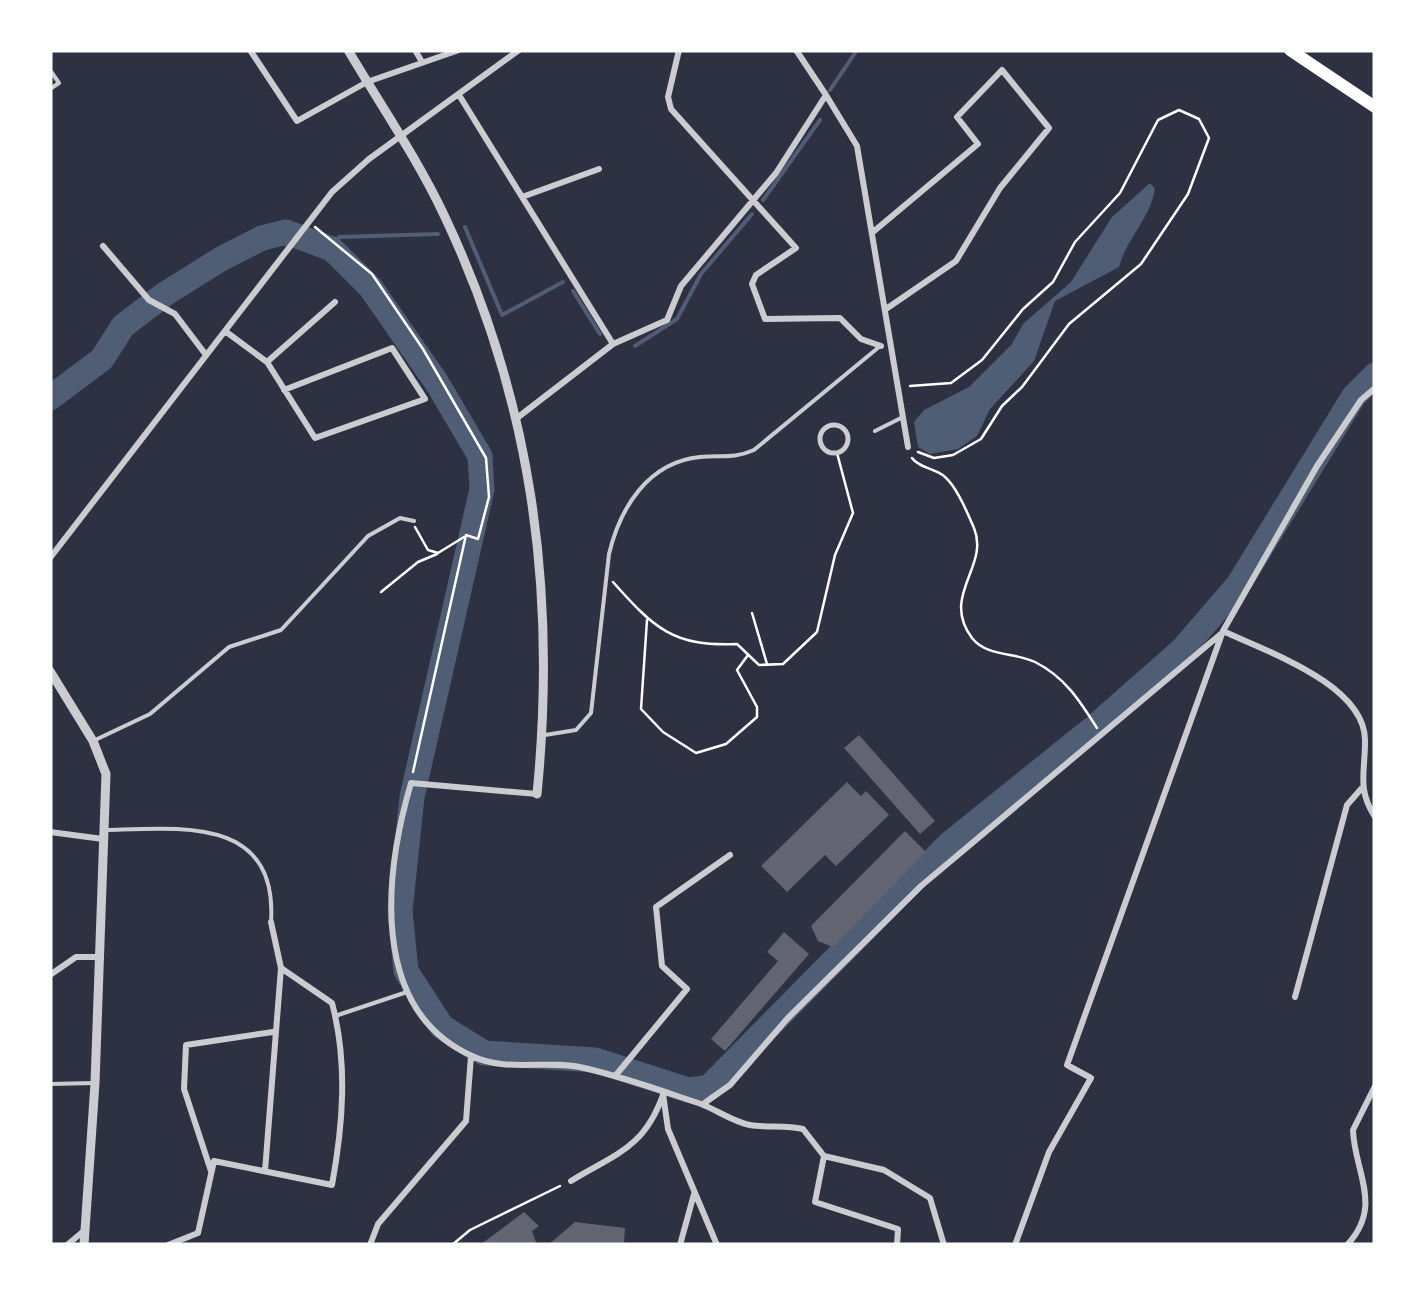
<svg xmlns="http://www.w3.org/2000/svg" width="1425" height="1295" viewBox="0 0 1425 1295" font-family="Manrope,sans-serif">
  <rect width="100%" height="100%" fill="#2d3142"/>
  <!-- water -->
  <path fill="#4f5d75" d="M 1150,183 L 1155,189 C 1150,219 1127,238 1119,267 L 1055,301 L 1034,361 L 990,409 L 977,436 L 958,449 L 930,454 L 918,447 L 914,422 L 924,410 L 969,387 L 1012,344 L 1023,324 L 1071,282 L 1112,217 Z"/>
  <g fill="none" stroke-linecap="round" stroke-linejoin="round">
    <!-- stream -->
    <path stroke="#4f5d75" stroke-width="4" d="M 830,90 L 857,50
      M 763,200 L 820,120
      M 465,227 L 502,315 L 563,282
      M 339,237 L 438,234
      M 312,239 L 318,239
      M 573,291 L 600,334
      M 635,346 L 677,319 L 701,274 L 752,214"/>
    <!-- river -->
    <path stroke="#4f5d75" stroke-width="25" d="M 50,398 L 102,359 L 123,326 L 165,294 L 221,259 L 262,238 L 286,232 L 332,249 L 371,288 L 437,383 L 480,456 L 482,489 L 412,797 L 400,911 L 406,971 L 442,1027 L 484,1053 L 595,1060 L 688,1090 L 709,1087 L 949,844 L 1092,729
      M 1099,723 L 1182,650 L 1238,585 L 1354,396 L 1375,375"/>
  </g>
  <!-- building -->
  <path fill="#626471" d="M 859,735 L 935,821 L 920,834 L 844,748 Z
    M 847,782 L 861,796 L 866,791 L 889,815 L 836,866 L 825,855 L 787,892 L 761,866 Z
    M 905,831 L 926,852 L 833,947 L 818,941 L 811,926 Z
    M 784,932 L 809,954 L 725,1051 L 711,1039 L 778,961 L 767,952 Z
    M 524,1212 L 539,1226 L 532,1231 L 537,1245 L 480,1245 Z
    M 575,1222 L 625,1228 L 624,1242 L 632,1245 L 548,1245 Z"/>
  <g fill="none" stroke-linecap="round" stroke-linejoin="round">
    <!-- path -->
    <path stroke="#fff" stroke-width="2.5" d="M 315,227 L 372,274 L 423,349 L 486,458 L 489,497 L 478,539 L 466,535 L 413,772
      M 910,386 L 951,383 L 982,360 L 1023,309 L 1053,282 L 1075,242 L 1120,193 L 1158,120 L 1179,110 L 1199,119 L 1209,138 L 1188,194 L 1141,264 L 1069,324 L 1022,387 L 1002,406 L 981,439 L 953,455 L 934,458 L 918,452
      M 912,458 C 919,468 934,468 944,476 C 957,487 967,512 974,528 C 990,567 940,595 972,638 C 987,657 1015,652 1035,662 C 1065,677 1080,701 1097,728
      M 415,527 L 428,550 L 438,553 L 464,537
      M 613,582 C 654,628 673,647 737,644 L 759,665 L 783,664 L 817,632 L 835,555 L 853,513 L 837,453
      M 381,592 L 418,562 L 437,554
      M 752,613 L 767,664
      M 647,620 L 641,709 L 663,732 L 696,753 L 726,744 L 757,717 L 757,707 L 737,670 L 748,655
      M 452,1245 L 470,1230 L 560,1186"/>
    <!-- service -->
    <path stroke="#caccd0" stroke-width="4" d="M 50,70 L 59,83 L 50,89
      M 875,431 L 901,418
      M 545,735 L 576,730 L 591,713 L 609,554 C 620,508 648,462 700,457 C 720,455 734,459 754,450 L 879,347
      M 93,741 L 150,714 L 229,647 L 281,630 L 368,536 L 400,518 L 414,521
      M 105,830 C 181,828 278,816 271,922
      M 335,1016 L 407,992
      M 50,1084 L 95,1083"/>
    <!-- pedestrian -->
    <path stroke="#caccd0" stroke-width="5" d="M820 439a14 14 0 1 1 28 0a14 14 0 1 1-28 0Z"/>
    <!-- minor -->
    <path stroke="#caccd0" stroke-width="6" d="M 250,50 L 297,121 L 367,82 L 459,50
      M 415,50 L 422,62
      M 679,50 L 668,97 L 671,109 L 796,248 L 756,275 L 752,284 L 765,319 L 840,318 L 861,339 L 881,346
      M 459,95 L 613,344
      M 826,95 L 857,146 L 908,447
      M 522,197 L 599,169
      M 873,232 L 978,144 L 957,117 L 1002,70 L 1049,128 L 1000,188 L 956,261 L 886,309
      M 103,246 L 149,300 L 175,314 L 206,355
      M 225,331 L 267,362 L 335,302
      M 267,362 L 315,438 L 425,399 L 392,348 L 284,390
      M 517,418 L 613,344 L 667,320 L 681,286 L 776,173 L 826,95 L 796,50
      M 50,558 L 332,192 L 369,159 L 519,50
      M 1223,631 C 1265,651 1367,685 1365,742 C 1365,773 1357,789 1375,817
      M 537,794 L 411,783 C 385,872 368,1009 472,1056 C 507,1073 547,1059 584,1068 C 624,1077 662,1091 701,1104 C 717,1110 733,1122 750,1125 C 767,1128 785,1125 803,1129 L 824,1156 L 815,1202 L 898,1229 L 897,1245
      M 50,832 L 103,839
      M 50,975 L 76,957 L 99,957
      M 1295,997 L 1347,805 L 1361,789
      M 616,1075 L 687,989 L 662,966 L 656,907 L 730,855
      M 663,1094 L 668,1129 L 717,1245
      M 703,1104 L 730,1085 L 787,1019 L 921,886 L 1222,633
      M 824,1156 L 884,1170 L 930,1198 L 944,1245
      M 211,1171 L 184,1089 L 186,1045 L 273,1032
      M 265,1171 L 281,968 L 271,922
      M 571,1181 C 617,1153 644,1148 663,1095
      M 67,1245 L 85,1230
      M 168,1245 L 198,1233 L 214,1161 L 332,1185 C 343,1125 348,1063 332,1003 L 281,968
      M 370,1245 L 378,1224 L 466,1121 L 471,1056
      M 680,1245 L 694,1194
      M 1015,1245 L 1049,1152 L 1091,1078 L 1067,1065 L 1223,631 L 1317,466 L 1361,400 L 1375,388
      M 1347,1245 C 1384,1206 1354,1171 1353,1130 L 1375,1086"/>
    <!-- tertiary -->
    <path stroke="#caccd0" stroke-width="9" d="M 348,50 C 380,104 417,158 444,215 C 532,400 557,591 537,794
      M 50,671 L 93,741 L 106,774 L 95,1083 L 84,1245"/>
    <!-- motorway -->
    <path stroke="#fff" stroke-width="12" d="M 1290,50 L 1375,107"/>
  </g>
  <!-- border -->
  <rect width="1425" height="1295" fill="none" stroke="#ffffff" stroke-width="105"/>
</svg>
